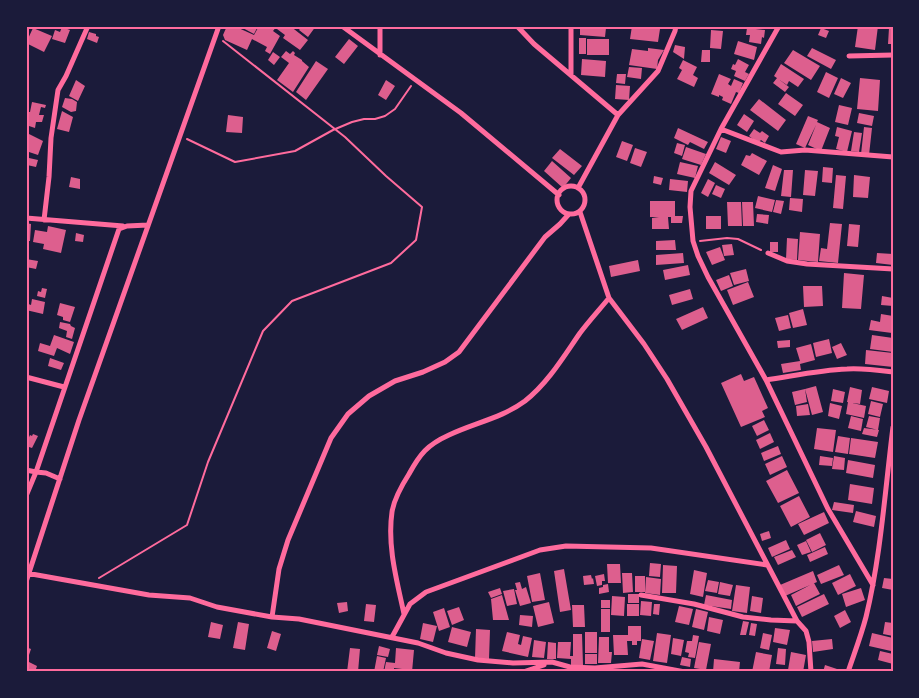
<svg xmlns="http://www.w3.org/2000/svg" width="919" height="698" viewBox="0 0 919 698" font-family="'PT Sans Narrow',sans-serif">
  <rect width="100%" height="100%" fill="#1b1b3a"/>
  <!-- building -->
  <path fill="#dd5f8e" d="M 227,26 L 234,26 L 254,35 L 259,26 L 266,27 L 277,26 L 273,31 L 280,36 L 270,54 L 265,51 L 267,47 L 252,39 L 247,50 L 225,40 L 223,35 Z
    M 239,26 L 258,26 L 254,34 Z
    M 278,26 L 290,26 L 308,40 L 300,50 L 283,38 L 285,35 L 277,29 Z
    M 302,26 L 316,26 L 308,37 L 299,30 Z
    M 580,26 L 606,28 L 605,37 L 580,35 Z
    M 632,26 L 660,29 L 658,42 L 630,39 Z
    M 858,26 L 878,26 L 875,50 L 855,47 Z
    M 62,27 L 70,30 L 65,43 L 52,39 L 55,30 L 60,32 Z
    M 33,28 L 52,36 L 44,52 L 26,43 Z
    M 747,28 L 765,30 L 764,38 L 762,37 L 761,44 L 749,42 L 750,35 L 746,35 Z
    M 821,28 L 829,31 L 826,38 L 818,35 Z
    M 889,28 L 893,28 L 893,44 L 888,44 Z
    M 711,30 L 723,31 L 721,49 L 710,48 Z
    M 89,32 L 96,34 L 96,36 L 99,37 L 97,43 L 87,39 Z
    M 579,38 L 586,38 L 586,54 L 579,54 Z
    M 349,39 L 358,46 L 344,64 L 335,57 Z
    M 587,39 L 609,39 L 609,55 L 587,55 Z
    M 738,41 L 757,47 L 754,60 L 734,54 Z
    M 675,45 L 685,47 L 684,59 L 673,52 Z
    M 648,48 L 664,50 L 658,60 L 657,69 L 629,65 L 632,49 L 648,51 Z
    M 812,48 L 836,60 L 831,69 L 807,56 Z
    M 702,50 L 710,50 L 710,62 L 701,62 Z
    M 793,50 L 820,66 L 811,80 L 784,63 Z
    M 286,51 L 290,54 L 293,51 L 295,53 L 294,55 L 302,60 L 302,61 L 309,67 L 293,92 L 277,80 L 289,63 L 281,57 Z
    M 273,52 L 280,57 L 274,65 L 268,60 Z
    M 582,59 L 606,61 L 605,77 L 581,75 Z
    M 738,59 L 749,65 L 745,72 L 749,74 L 745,81 L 734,76 L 736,71 L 731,69 L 733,64 L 735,65 Z
    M 683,60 L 697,67 L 693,75 L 698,78 L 694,87 L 677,79 L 682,70 L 679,68 Z
    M 316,61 L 328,69 L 306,100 L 296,92 Z
    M 781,64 L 804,79 L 798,87 L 789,81 L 787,85 L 774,76 Z
    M 629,67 L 642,68 L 641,79 L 627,77 Z
    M 826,72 L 838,78 L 829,98 L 817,92 Z
    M 617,74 L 626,74 L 625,84 L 616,83 Z
    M 719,74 L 731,79 L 728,84 L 731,86 L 734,79 L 743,83 L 739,93 L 736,92 L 731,104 L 722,100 L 723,97 L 719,95 L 719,97 L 711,94 Z
    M 777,78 L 789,87 L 785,92 L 773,83 Z
    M 841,78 L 851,83 L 843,98 L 834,94 Z
    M 860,78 L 880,80 L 878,111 L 857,109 Z
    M 76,80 L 85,86 L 78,101 L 69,96 Z
    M 386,80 L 395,86 L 386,100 L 378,95 Z
    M 616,85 L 630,86 L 629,100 L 615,99 Z
    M 786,93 L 803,105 L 795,116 L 778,104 Z
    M 65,98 L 72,99 L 77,102 L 76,111 L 71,112 L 62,107 Z
    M 759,99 L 786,120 L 778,131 L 750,110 Z
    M 32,102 L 46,105 L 45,108 L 41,107 L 39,115 L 44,115 L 42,122 L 36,122 L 35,128 L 26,125 L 26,112 L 30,112 Z
    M 839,105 L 852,108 L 848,125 L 835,122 Z
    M 62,111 L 73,117 L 69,132 L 57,129 Z
    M 859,113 L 874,116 L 872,126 L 857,123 Z
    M 744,114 L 754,121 L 747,132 L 737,125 Z
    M 228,115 L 243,117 L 242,133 L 226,132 Z
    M 808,116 L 818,120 L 817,122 L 830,128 L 821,151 L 808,145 L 816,125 L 805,148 L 796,144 Z
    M 837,127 L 852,131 L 847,152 L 836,149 L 839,137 L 835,136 Z
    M 864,127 L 872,128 L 869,155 L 861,154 Z
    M 678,128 L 708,142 L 704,149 L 690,142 L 688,145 L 674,138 Z
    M 754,129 L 760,133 L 762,131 L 769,136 L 765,143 L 761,140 L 758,143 L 749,136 Z
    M 854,132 L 862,133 L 859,152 L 851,151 Z
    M 27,133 L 43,141 L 38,155 L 26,151 L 26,136 Z
    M 721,137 L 731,141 L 726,153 L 716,149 Z
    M 622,141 L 633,145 L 627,161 L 616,157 Z
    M 677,143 L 685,145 L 682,156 L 674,153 Z
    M 686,147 L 706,154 L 701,165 L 682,159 Z
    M 635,148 L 647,152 L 641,167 L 630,163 Z
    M 560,149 L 582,166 L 574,175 L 552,158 Z
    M 752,153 L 767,161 L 759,175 L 741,165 L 746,155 L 750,156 Z
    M 29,158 L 38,160 L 36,167 L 27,165 Z
    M 552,161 L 571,178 L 563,188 L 544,171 Z
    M 680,162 L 698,166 L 695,178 L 677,174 Z
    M 715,162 L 736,175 L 729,185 L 709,173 Z
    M 773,165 L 782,169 L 775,191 L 765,188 Z
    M 823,167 L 833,168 L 832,183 L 822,182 Z
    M 784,170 L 793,170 L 791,197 L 781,196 Z
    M 805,170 L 818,171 L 815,196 L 803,195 Z
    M 836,175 L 846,176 L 843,209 L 833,208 Z
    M 854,175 L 870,177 L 868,198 L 853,197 Z
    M 654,176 L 663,178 L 661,185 L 653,183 Z
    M 71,177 L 80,179 L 80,189 L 69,187 Z
    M 670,179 L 688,181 L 687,192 L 669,190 Z
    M 708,179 L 715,183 L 708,197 L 701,193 Z
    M 716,185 L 725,189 L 721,198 L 712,194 Z
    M 758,196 L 775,200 L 772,212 L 755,208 Z
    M 790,198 L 803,199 L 802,212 L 789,210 Z
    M 776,200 L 784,201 L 781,214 L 773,212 Z
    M 650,201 L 675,201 L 675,216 L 683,216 L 682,223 L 671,223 L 671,217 L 668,217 L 669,229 L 652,229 L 652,218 L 659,217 L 650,217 Z
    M 727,202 L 741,202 L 742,226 L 728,226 Z
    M 742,202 L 753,202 L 754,226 L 743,226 Z
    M 757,214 L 769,215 L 768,224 L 756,222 Z
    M 706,216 L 721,216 L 721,229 L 706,229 Z
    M 26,223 L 31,224 L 30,241 L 26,241 Z
    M 830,223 L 842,224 L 838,263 L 819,261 L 821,248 L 827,249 Z
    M 849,224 L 860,225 L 858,247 L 847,246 Z
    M 48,226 L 66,230 L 61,253 L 43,249 L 44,244 L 33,242 L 35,230 L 47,232 Z
    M 800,232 L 820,234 L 818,262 L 798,260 Z
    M 76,233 L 84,235 L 83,242 L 75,241 Z
    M 787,238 L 798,239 L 797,260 L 786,259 Z
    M 675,240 L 676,250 L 656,250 L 656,241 Z
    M 770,242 L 778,242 L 778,252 L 770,252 Z
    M 732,244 L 734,255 L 724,256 L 722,245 Z
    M 720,247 L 725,260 L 712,265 L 706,252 Z
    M 683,253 L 684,263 L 656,265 L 656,255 Z
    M 877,253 L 893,254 L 893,265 L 876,263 Z
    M 26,259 L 38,261 L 36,269 L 26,267 Z
    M 638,260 L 640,271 L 611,277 L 609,266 Z
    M 688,265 L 690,275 L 665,280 L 663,270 Z
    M 746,269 L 749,281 L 734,285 L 730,273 Z
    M 844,273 L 864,275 L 861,309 L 842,308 Z
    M 729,275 L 733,286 L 721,291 L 716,280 Z
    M 748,282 L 754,297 L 733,305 L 727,290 Z
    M 803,286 L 822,286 L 823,306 L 804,307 Z
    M 42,288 L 47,289 L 45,298 L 37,296 L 38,291 L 41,292 Z
    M 690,289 L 693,299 L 672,305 L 669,295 Z
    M 882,296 L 893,298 L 893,306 L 881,305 Z
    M 32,299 L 45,302 L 43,314 L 26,310 L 26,303 L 31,305 Z
    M 60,303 L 75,307 L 70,322 L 63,320 L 63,317 L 57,315 Z
    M 703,307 L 708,318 L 682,330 L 676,319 Z
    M 803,309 L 807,325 L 793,328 L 789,313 Z
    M 881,314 L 893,316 L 892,333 L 869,330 L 871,320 L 880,322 Z
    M 788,315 L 791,328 L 779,331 L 775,318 Z
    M 60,322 L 70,324 L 71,326 L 75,328 L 72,339 L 66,337 L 67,331 L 59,328 Z
    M 54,335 L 74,342 L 70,354 L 57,348 L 54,356 L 38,351 L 40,343 L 50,346 Z
    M 872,335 L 893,338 L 893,352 L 870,349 Z
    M 829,339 L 832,353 L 816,357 L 813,343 Z
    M 790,340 L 790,347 L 778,348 L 777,341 Z
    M 841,343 L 847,355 L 837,359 L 832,347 Z
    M 811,344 L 815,360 L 800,364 L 801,370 L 783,373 L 781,364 L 800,361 L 796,348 Z
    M 866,350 L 893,353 L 893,367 L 865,364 Z
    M 50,358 L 64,363 L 61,370 L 48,366 Z
    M 741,374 L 744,381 L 754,377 L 768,408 L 762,411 L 765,417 L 741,427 L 721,383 Z
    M 816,386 L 823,412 L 812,415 L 805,389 Z
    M 850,387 L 862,390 L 860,404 L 847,402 Z
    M 872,387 L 889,391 L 887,403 L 869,399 Z
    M 805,389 L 807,402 L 795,405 L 792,392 Z
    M 833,389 L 845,392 L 843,403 L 831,401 Z
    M 871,401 L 883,404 L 880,417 L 868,414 Z
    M 848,402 L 866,406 L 864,418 L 846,414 Z
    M 830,403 L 842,406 L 839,419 L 828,416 Z
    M 808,404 L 810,415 L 797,416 L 796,406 Z
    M 851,416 L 863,419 L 861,431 L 848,428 Z
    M 869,416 L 880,418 L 878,430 L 866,427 Z
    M 764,420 L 769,430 L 757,436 L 752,426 Z
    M 817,428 L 836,430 L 833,452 L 814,449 Z
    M 864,428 L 879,430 L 877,437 L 862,434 Z
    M 770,433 L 774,442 L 760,449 L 756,440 Z
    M 33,434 L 38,436 L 32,448 L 26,446 L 26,444 L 30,435 L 32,436 Z
    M 838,436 L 850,438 L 848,454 L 835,452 Z
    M 851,438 L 878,442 L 875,458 L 849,454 Z
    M 778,446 L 781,454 L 764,461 L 761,453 Z
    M 782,456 L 787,467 L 770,475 L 765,464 Z
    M 820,456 L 833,458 L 832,466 L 819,465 Z
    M 834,456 L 845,458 L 844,470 L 832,469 Z
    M 848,460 L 875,465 L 873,478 L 846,473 Z
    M 787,470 L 799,493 L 778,503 L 766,481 Z
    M 850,484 L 874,488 L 872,504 L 848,500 Z
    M 799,496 L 810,517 L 791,527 L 780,506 Z
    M 834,502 L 854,505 L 853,513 L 832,510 Z
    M 856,511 L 876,516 L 874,527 L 853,522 Z
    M 824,512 L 829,523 L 804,535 L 798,524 Z
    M 769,531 L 771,538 L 762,541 L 760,534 Z
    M 820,533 L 826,545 L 812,552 L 806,540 Z
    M 786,540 L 790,549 L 772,557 L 768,548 Z
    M 806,541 L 811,552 L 802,555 L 797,545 Z
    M 825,547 L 828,554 L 810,562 L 807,555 Z
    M 792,550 L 796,557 L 778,565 L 774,557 Z
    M 650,563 L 661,564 L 660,577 L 649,576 Z
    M 607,564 L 620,564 L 621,583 L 608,583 Z
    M 663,565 L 677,566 L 676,593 L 662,593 Z
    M 839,565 L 844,575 L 821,584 L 817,575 Z
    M 564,569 L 571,610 L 560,612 L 554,571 Z
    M 694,570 L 707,573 L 703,597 L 690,594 Z
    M 813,571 L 817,582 L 785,596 L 780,585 Z
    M 540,573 L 545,600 L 532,602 L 527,576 Z
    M 622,573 L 632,573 L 633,592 L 623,593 Z
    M 604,574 L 605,581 L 602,581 L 602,585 L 597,586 L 595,576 Z
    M 850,574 L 856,586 L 838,595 L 832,583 Z
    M 591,575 L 592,579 L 593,578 L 594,584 L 584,585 L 583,576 Z
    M 635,576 L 645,576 L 645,592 L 635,592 Z
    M 646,577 L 661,579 L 660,595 L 645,593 Z
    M 884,578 L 893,579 L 893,590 L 882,588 Z
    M 708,580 L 719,582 L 717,593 L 705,591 Z
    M 520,582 L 522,589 L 526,587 L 531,603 L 520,606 L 515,590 L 517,590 L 515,583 Z
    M 720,582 L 733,585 L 730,596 L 718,594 Z
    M 814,583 L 820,594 L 796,606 L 791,595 Z
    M 608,584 L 609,592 L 599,594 L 599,588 L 603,587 L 603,585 Z
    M 736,585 L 750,587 L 747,613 L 732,611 Z
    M 500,588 L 502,594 L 491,598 L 488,592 Z
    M 861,588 L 865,600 L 846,607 L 842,594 Z
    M 514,589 L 517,604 L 507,606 L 503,591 Z
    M 628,594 L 639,594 L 639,603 L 628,603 Z
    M 824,594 L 829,604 L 802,617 L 797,607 Z
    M 502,595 L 509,620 L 493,620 L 491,599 Z
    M 706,595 L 732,600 L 731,609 L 704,605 Z
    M 612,596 L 625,597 L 624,616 L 611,615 Z
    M 752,596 L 763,598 L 761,613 L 750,611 Z
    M 601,600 L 610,600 L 610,608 L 601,608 Z
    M 641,601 L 652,602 L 651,616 L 640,615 Z
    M 347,602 L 348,611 L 339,613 L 337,603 Z
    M 549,602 L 554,623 L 538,627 L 533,606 Z
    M 366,604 L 376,605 L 374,622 L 364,621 Z
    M 627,604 L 639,604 L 639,616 L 627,616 Z
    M 654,604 L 660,604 L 659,615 L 653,614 Z
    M 572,605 L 584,605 L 585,627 L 573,627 Z
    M 679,606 L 693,609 L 689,625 L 675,622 Z
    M 459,607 L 464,620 L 452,625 L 447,611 Z
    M 444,608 L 450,627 L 439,631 L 433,612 Z
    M 601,609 L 610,609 L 610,632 L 601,632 Z
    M 696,609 L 708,612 L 704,630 L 692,627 Z
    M 845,610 L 851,622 L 840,628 L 834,616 Z
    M 520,615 L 533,616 L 532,627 L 519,625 Z
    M 709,617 L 723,620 L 720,634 L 707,631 Z
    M 743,621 L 749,622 L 746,635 L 740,635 Z
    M 211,622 L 223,625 L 220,639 L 208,637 Z
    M 238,622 L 249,624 L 245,650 L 233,648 Z
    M 885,622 L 893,623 L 893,636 L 883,634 Z
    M 423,623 L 437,626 L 433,642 L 420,639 Z
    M 751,623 L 757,624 L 755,636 L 749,635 Z
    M 628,626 L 641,626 L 641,641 L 637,641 L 637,645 L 632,645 L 632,641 L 627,641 L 628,655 L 614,655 L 613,635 L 628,635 Z
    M 452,627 L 471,632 L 467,647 L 448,642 Z
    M 775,628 L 790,630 L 787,645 L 773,642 Z
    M 476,629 L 490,630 L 489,659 L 475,658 Z
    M 272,631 L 281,634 L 276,651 L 267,648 Z
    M 507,632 L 520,635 L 518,644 L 521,645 L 523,636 L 532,638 L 528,657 L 502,651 Z
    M 585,632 L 597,632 L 597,653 L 585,653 Z
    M 657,633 L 671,635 L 667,663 L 653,661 Z
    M 763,633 L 772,635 L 769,650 L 760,648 Z
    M 872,633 L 893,638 L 891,651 L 869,646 Z
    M 573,634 L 582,634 L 583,665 L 571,665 L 571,659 L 557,658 L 558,642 L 571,642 L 570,656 L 573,656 Z
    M 693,635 L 699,636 L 695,658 L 688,657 L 689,653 L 685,652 L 687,641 L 692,641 Z
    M 599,637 L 609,637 L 609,652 L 612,652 L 611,663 L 598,663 Z
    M 673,638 L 684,640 L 681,656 L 671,654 Z
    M 642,639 L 654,641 L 650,660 L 639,658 Z
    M 832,639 L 833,649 L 813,652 L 812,641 Z
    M 534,640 L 546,642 L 544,658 L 532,657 Z
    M 548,642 L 556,643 L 556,659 L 547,659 Z
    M 699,642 L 711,644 L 706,670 L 694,668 Z
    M 379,646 L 390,649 L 388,657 L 377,655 Z
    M 26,647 L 31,649 L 27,661 L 37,666 L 35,672 L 26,672 Z
    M 350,648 L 360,649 L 358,672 L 347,672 Z
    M 396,648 L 414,650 L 412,672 L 402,672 L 402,669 L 394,668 L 394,672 L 384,672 L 386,662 L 395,663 Z
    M 778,648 L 786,649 L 785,665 L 776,664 Z
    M 880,651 L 893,654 L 893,664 L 878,660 Z
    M 756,652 L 772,655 L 769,672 L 752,672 Z
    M 791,652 L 806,655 L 803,672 L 788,670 Z
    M 585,654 L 597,654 L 597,664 L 585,664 Z
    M 377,656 L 386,658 L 383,672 L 374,672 Z
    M 682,657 L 691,659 L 690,667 L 680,665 Z
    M 714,659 L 740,662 L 739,672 L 713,672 Z
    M 825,665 L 843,671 L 843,672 L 823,672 Z"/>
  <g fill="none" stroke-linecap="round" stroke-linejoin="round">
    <!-- path -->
    <path stroke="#ff6b9d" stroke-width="2" d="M 187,139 L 235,162 L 295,151 L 333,130 L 352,122 L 364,119 L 375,119 L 385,116 L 395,109 L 411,86
      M 700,241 L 727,238 L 738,239 L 761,250
      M 99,578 L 187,525 L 208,462 L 263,331 L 292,301 L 391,263 L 416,240 L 422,207 L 386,176 L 345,137 L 223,41"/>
    <!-- minor -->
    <path stroke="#ff6b9d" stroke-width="5" d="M 342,26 L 461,113 L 559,195
      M 517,26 L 534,44 L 618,115
      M 779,26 L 721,129 L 691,191 L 690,207 L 693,241 L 698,256 L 708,277 L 766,380 L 828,509 L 873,585
      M 380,55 L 380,26
      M 849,56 L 893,55
      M 571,75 L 571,26
      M 721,129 L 781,152 L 805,150 L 893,157
      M557 200a14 14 0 1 1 28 0a14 14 0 1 1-28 0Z
      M 578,188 L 618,115 L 658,71 L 675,31 L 676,26
      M 580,212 L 609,298 L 644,344 L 667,379 L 706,447 L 797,621 L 806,631 L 809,642 L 811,672
      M 26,218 L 123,226
      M 44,220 L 49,177 L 51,138 L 58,90 L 66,76 L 88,26
      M 768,253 L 787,261 L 807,264 L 893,269
      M 26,377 L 64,387
      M 766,380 C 793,376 820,370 847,369 C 862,368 877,370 893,372
      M 26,470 L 36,472 L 46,473 L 60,479
      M 26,496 L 36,472 L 119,229 L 127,226 L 148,225
      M 26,573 L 149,595 L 190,598 L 217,607 L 272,617 L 299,619 L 418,643 L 446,653 L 478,660 L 513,663 L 552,662 L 570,667 L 595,668 L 642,664 L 685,672
      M 26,582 L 79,420 L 219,26
      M 641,595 L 694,604 L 743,617 L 771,620 L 797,621
      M 404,614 C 397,581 387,546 392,512 C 394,499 402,485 409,474 C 420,454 427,445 449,435 C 474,423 502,418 525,401 C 548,383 564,356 580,333 C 589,321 600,309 609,298
      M 272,617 L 279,569 L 288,540 L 331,438 L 348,414 L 369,396 L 395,381 L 423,372 L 445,362 L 459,352 L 545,237 L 560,224 L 569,214
      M 392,637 L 410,604 L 426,592 L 540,550 L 566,546 L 651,548 L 767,565
      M 523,672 L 544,665
      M 848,672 C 854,654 861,636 866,617 C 881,555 885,490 893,427"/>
  </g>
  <!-- border -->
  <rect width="919" height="698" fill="none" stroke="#1b1b3a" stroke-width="55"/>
  <rect x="28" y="28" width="864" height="642" fill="none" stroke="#ff6b9d" stroke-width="2"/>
</svg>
